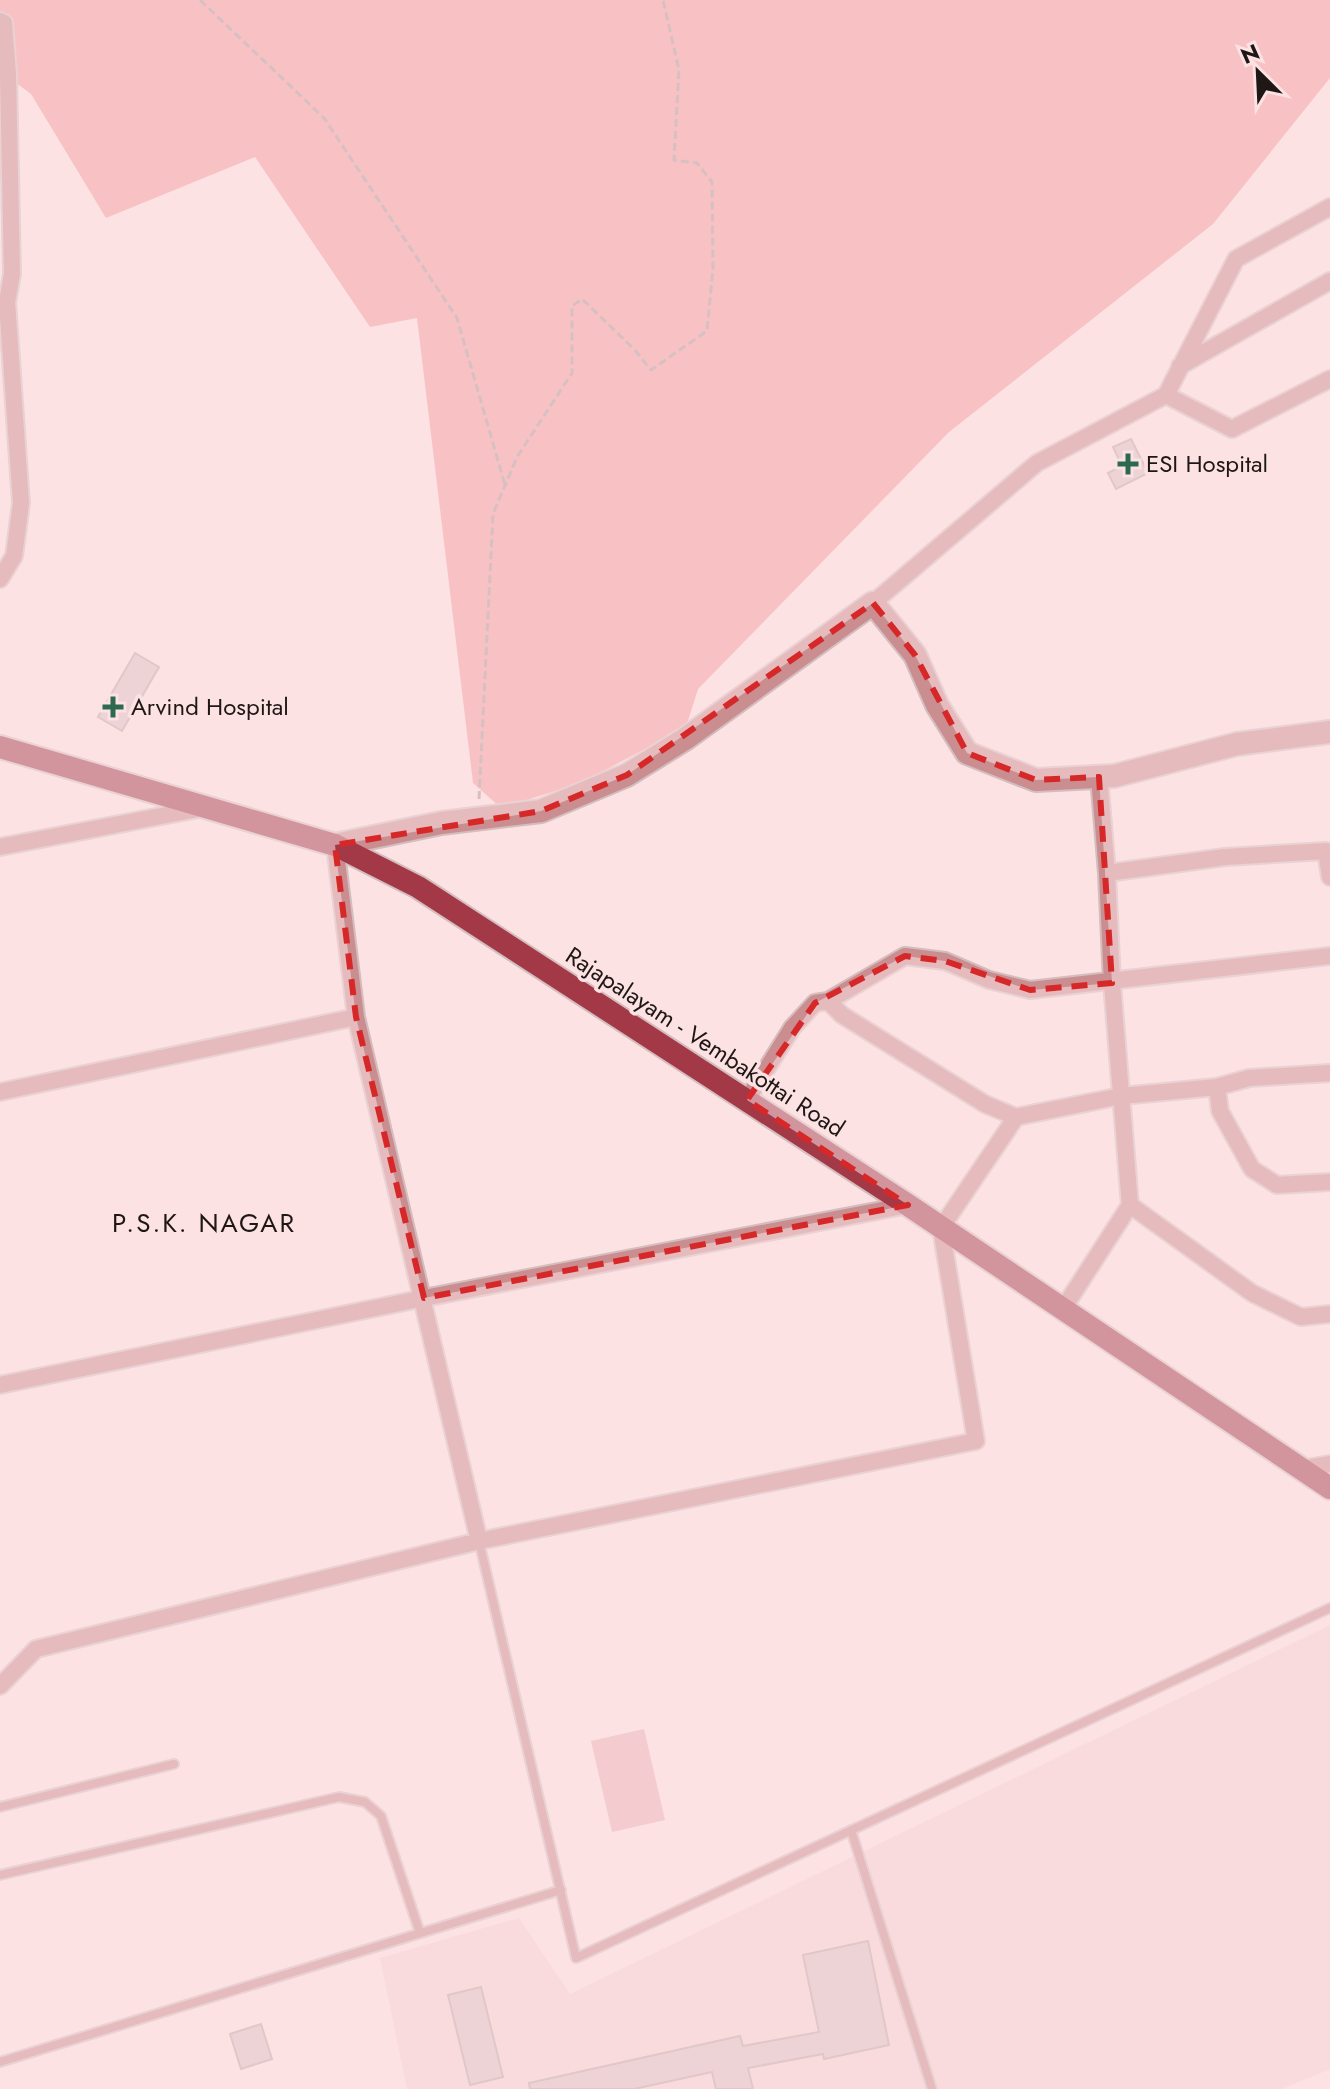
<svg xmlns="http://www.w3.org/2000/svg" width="1330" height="2089" viewBox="0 0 1330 2089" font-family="Jost,sans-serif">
  <rect width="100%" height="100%" fill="#fce2e3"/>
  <!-- built -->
  <path fill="#f6d3d5" d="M 1330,1625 L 1330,2069 L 1282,2089 L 407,2089 L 380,1958 L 519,1918 L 570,1994 Z"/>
  <!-- green -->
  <path fill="#ebb0b3" d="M 644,1729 L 665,1820 L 612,1832 L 591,1741 Z"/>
  <!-- forest -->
  <path fill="#f39ba1" d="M 0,0 L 1330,0 L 1330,78 L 1213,224 L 949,432 L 698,689 L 686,727 L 581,783 L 501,808 L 473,783 L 417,318 L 370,327 L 255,157 L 106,218 L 31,94 L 0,71 Z"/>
  <!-- building -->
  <path fill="#dcc2c3" stroke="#bea6a7" stroke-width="2" d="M 1131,439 L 1148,473 L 1116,489 L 1108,473 L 1122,466 L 1113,447 Z
    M 135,653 L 159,667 L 122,731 L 98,717 Z
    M 868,1941 L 889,2045 L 824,2059 L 823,2054 L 748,2068 L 753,2089 L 716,2089 L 712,2072 L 634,2089 L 530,2089 L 529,2083 L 740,2036 L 743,2046 L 819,2032 L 803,1955 Z
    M 481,1987 L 503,2077 L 470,2085 L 448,1995 Z
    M 261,2024 L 272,2059 L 241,2069 L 230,2034 Z"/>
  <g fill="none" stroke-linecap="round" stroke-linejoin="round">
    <defs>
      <path id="service" d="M 479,1541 L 576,1958 L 1330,1608
        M 0,1807 L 174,1764
        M 851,1830 L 932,2089
        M 0,1875 L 339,1797 L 365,1802 L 381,1816 L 420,1933
        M 0,2062 L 561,1890"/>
      <path id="minor" d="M 0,21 L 4,23 L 8,74 L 12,274 L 7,302 L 21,503 L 14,556 L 0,579
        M 1180,366 L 1330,281
        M 1166,395 L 1232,429 L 1330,379
        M 873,603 L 1037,463 L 1166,395 L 1236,259 L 1330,207
        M 1099,777 L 1107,873
        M 335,845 L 356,1017
        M 0,847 L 203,808
        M 828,1001 L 842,1015 L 985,1104 L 1016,1117 L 1121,1096 L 1217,1087 L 1249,1078 L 1330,1073
        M 1217,1087 L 1220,1111 L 1252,1169 L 1277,1185 L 1330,1182
        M 0,1092 L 356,1017 L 479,1541
        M 747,1100 L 792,1028 L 815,1003 L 828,1001 L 905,956 L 945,961 L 989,980 L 1030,990 L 1330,956
        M 1130,1205 L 1252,1293 L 1301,1317 L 1330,1314
        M 1063,1309 L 1130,1205 L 1112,983 L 1107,873 L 1225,857 L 1326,851 L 1330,877
        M 0,1385 L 424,1298 L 908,1205
        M 1302,1469 L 1330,1464
        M 0,1686 L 36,1649 L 479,1541 L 976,1441 L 941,1228 L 1016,1117"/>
      <path id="tertiary" d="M 335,845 L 441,823 L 541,811 L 627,775 L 685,739 L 873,603 L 915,655 L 937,705 L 967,753 L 1036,780 L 1114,776 L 1237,744 L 1330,732"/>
      <path id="primary" d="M 0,747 L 335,845 L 418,887 L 908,1205 L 1330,1488"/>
    </defs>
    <!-- service casing -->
    <use href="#service" stroke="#d4bdbe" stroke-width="12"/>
    <!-- minor casing -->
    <use href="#minor" stroke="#d4bdbe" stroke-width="20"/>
    <!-- tertiary casing -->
    <use href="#tertiary" stroke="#d4bdbe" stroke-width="26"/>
    <!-- primary casing -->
    <use href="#primary" stroke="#d4bdbe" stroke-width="26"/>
    <!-- path -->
    <path stroke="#ab9798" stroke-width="3" stroke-dasharray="8 4" stroke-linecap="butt" d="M 200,0 L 324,118 L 457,318 L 505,485
      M 479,799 L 493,514 L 517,457 L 572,373 L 572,306 L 582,299 L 635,350 L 651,370 L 707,331 L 713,268 L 712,182 L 697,163 L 674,160 L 679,70 L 663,0"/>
    <!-- service -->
    <use href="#service" stroke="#ca8d90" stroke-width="8"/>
    <!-- minor -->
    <use href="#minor" stroke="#ca8d90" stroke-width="16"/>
    <!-- tertiary -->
    <use href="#tertiary" stroke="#ca8d90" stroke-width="22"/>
    <!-- primary -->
    <use href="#primary" stroke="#a33847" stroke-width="22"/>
  </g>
  <!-- marked area -->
  <path d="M0 0H1330V2089H0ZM 873,603 L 915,655 L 967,753 L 1036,780 L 1099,777 L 1112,983 L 1030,990 L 945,961 L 905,956 L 815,1003 L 747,1100 L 908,1205 L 424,1298 L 356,1017 L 335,845 L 541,811 L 627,775 Z" fill="#fce2e3" fill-opacity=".55" fill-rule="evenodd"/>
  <path fill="none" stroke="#d62828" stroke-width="6" stroke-dasharray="16 10" stroke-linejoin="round" d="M 873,603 L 915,655 L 967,753 L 1036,780 L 1099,777 L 1112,983 L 1030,990 L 945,961 L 905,956 L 815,1003 L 747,1100 L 908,1205 L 424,1298 L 356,1017 L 335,845 L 541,811 L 627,775 Z"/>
  <!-- markers -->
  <g fill="#2d6851" stroke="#fce2e3" stroke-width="3">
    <path d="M1124 452h8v8h8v8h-8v8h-8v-8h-8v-8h8z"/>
    <path d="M109 695h8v8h8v8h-8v8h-8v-8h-8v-8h8z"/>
  </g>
  <g text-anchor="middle" stroke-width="7" stroke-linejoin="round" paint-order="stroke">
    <!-- poi labels -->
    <g font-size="24" fill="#1f1616" stroke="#fce2e3" text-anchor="start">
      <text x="1146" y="472">ESI Hospital</text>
      <text x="131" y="715">Arvind Hospital</text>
    </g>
    <!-- street labels -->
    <g font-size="24" fill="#1f1616" stroke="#fce2e3">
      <text transform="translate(705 1042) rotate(33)" y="8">Rajapalayam - Vembakottai Road</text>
    </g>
    <!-- neighbourhood labels -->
    <g font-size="26" letter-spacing="2" fill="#1f1616" stroke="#fce2e3">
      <text x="204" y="1232">P.S.K. NAGAR</text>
    </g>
  </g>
  <!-- north arrow -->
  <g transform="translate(1258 72) rotate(336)" stroke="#fce2e3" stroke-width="6" paint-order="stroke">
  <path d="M0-6L14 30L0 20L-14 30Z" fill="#1f1616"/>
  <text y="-12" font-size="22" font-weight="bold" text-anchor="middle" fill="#1f1616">N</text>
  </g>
</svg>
